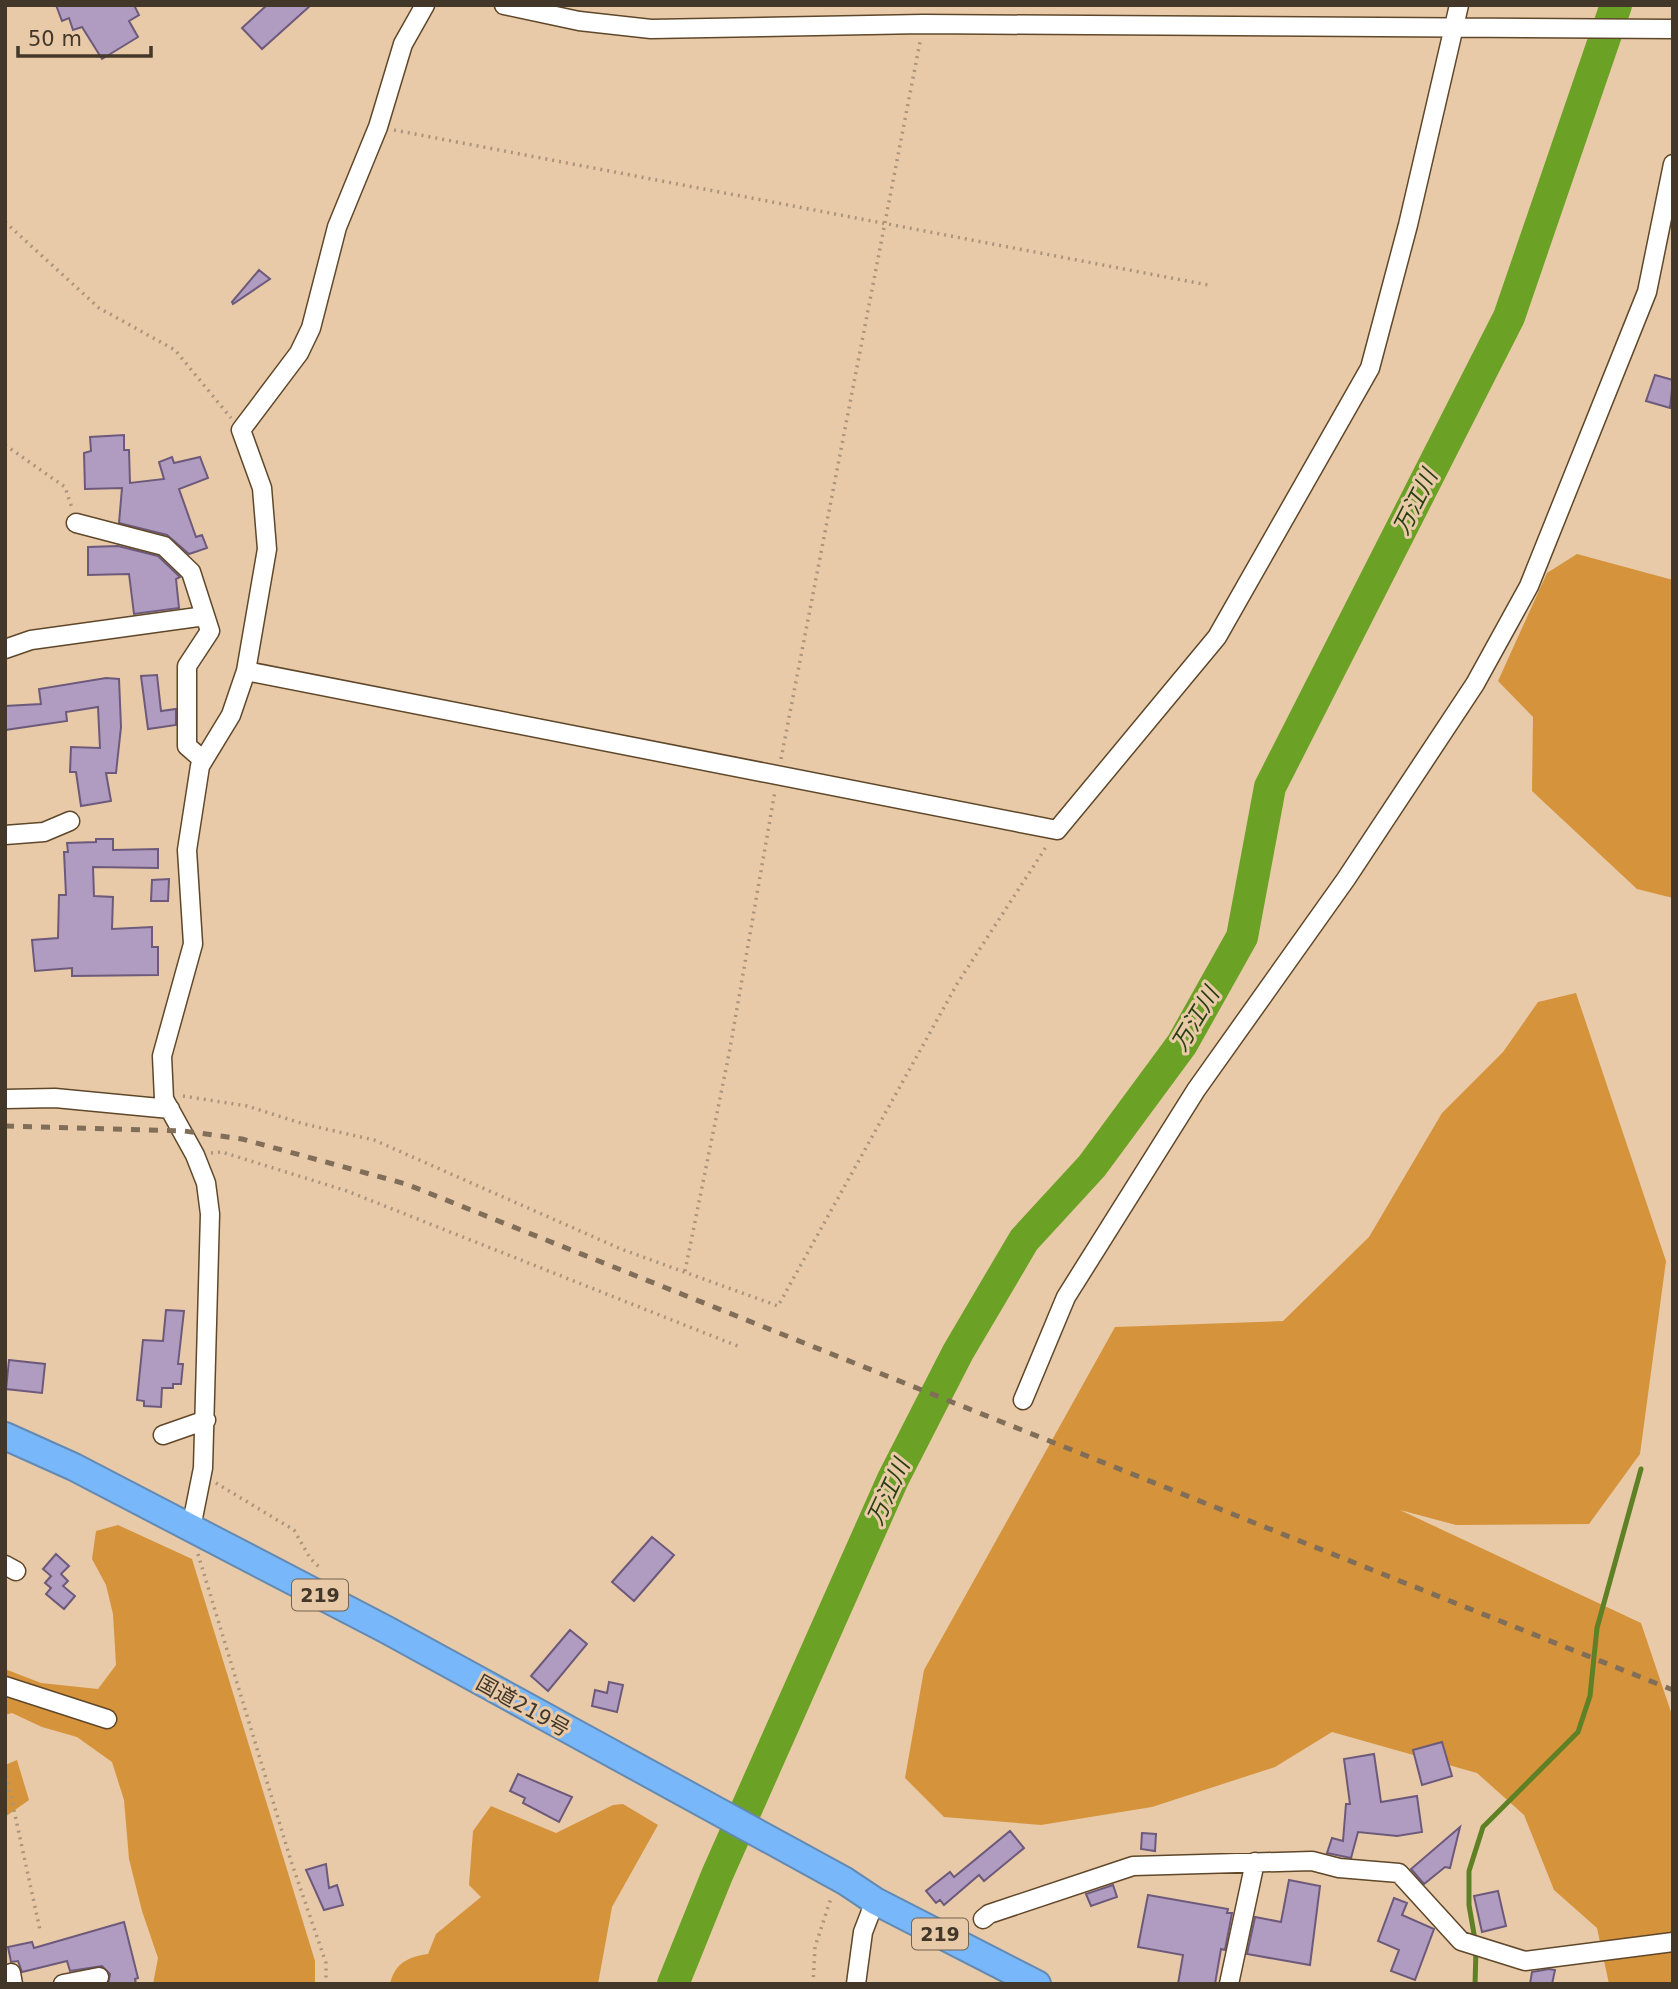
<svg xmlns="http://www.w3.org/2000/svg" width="1678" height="1989" viewBox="0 0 1678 1989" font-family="'DejaVu Sans','Noto Sans JP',sans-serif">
  <rect width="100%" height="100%" fill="#e8caa9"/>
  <!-- forest -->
  <path fill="#d5933c" d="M 1577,554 L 1673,580 L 1673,898 L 1637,889 L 1532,791 L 1533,717 L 1498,681 L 1547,573 Z
    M 1576,993 L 1666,1261 L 1640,1454 L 1589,1524 L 1456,1525 L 1400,1510 L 1641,1623 L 1673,1718 L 1673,1984 L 1609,1984 L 1597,1928 L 1554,1890 L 1524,1815 L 1477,1773 L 1332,1732 L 1275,1767 L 1152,1807 L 1041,1825 L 944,1817 L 905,1778 L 924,1670 L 1115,1327 L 1283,1321 L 1369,1237 L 1442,1113 L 1503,1052 L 1538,1002 Z
    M 118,1525 L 192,1559 L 315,1961 L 315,1984 L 153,1984 L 158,1958 L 142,1911 L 129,1859 L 124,1800 L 112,1762 L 77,1737 L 42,1727 L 12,1713 L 5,1715 L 5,1669 L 41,1683 L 98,1689 L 116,1665 L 113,1614 L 106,1585 L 92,1559 L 96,1531 Z
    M 17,1760 L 29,1800 L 5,1817 L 5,1765 Z
    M 623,1804 L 658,1825 L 612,1907 L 598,1984 L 390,1984 C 395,1963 408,1957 428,1954 L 436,1934 L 481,1897 L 469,1885 L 473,1831 L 491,1806 L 556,1833 L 613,1805 Z"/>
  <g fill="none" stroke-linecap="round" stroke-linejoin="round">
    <!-- stream -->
    <path stroke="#5f8126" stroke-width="5" d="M 1475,1940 L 1469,1905 L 1469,1871 L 1483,1827 L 1578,1732 L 1590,1696 L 1597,1628 L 1641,1469
      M 1475,1984 L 1476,1950"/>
    <!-- river -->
    <path stroke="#6ba124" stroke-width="32" d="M 673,1984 L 717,1875 L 893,1479 L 958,1352 L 1024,1240 L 1092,1166 L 1182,1044 L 1242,937 L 1270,787 L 1509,317 L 1616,5"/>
  </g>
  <!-- building -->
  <path fill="#b09cc0" stroke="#6d5a7b" stroke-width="2" d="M 56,5 L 134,5 L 139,15 L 129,21 L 138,37 L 102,59 L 82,27 L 73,30 L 69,18 L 62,21 Z
    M 267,5 L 311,5 L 262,49 L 242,28 Z
    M 259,270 L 270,279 L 233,304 L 232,302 Z
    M 1655,375 L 1673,380 L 1670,408 L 1646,401 Z
    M 124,435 L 124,450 L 129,450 L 130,483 L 164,479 L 159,462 L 172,457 L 174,463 L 200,457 L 208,478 L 179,489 L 196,537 L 202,535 L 207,548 L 189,554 L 167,535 L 119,523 L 122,488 L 85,489 L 84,453 L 91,451 L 90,437 Z
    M 118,546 L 158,556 L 180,577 L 176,579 L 179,608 L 134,614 L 129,574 L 88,575 L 88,547 Z
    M 157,675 L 161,711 L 176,709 L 176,725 L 148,729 L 141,676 Z
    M 106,678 L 119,679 L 121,727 L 116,773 L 106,773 L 111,801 L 81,806 L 76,772 L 70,772 L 71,747 L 100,748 L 98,707 L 66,712 L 67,721 L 5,730 L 5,706 L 41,704 L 39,689 Z
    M 96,839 L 113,839 L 113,850 L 158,849 L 158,868 L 93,867 L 94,896 L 113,897 L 112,929 L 152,927 L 152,947 L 158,947 L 158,975 L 72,976 L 72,968 L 35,971 L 32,940 L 58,938 L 59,895 L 66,895 L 64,852 L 68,852 L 67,843 L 96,842 Z
    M 169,879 L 168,901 L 151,901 L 152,880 Z
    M 166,1310 L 184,1311 L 178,1364 L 183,1364 L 181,1384 L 173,1384 L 173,1388 L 162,1388 L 161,1407 L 144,1406 L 144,1401 L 137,1400 L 143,1340 L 163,1341 Z
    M 9,1360 L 45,1364 L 42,1393 L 6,1389 Z
    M 652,1537 L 674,1555 L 634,1601 L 612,1582 Z
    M 56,1554 L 69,1566 L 61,1574 L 68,1581 L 63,1586 L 75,1596 L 64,1609 L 46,1594 L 51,1588 L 45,1583 L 51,1576 L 43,1569 Z
    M 570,1630 L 587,1644 L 548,1691 L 531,1676 Z
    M 609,1682 L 623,1685 L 617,1712 L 592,1706 L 595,1690 L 607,1693 Z
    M 1442,1742 L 1452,1776 L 1422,1785 L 1413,1750 Z
    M 1374,1754 L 1381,1802 L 1417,1796 L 1422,1832 L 1397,1836 L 1358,1832 L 1351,1858 L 1327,1853 L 1332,1838 L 1343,1841 L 1346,1804 L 1350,1804 L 1344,1759 Z
    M 518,1774 L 572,1797 L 559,1822 L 523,1803 L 525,1798 L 510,1791 Z
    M 1460,1827 L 1450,1868 L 1445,1867 L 1424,1884 L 1411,1869 Z
    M 1010,1831 L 1024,1848 L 984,1881 L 979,1875 L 944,1905 L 940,1900 L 936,1903 L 926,1891 L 950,1872 L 954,1877 Z
    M 1142,1833 L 1156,1834 L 1155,1851 L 1141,1849 Z
    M 326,1864 L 329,1888 L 337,1885 L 343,1905 L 324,1910 L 306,1870 Z
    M 1289,1880 L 1320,1886 L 1310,1965 L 1247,1954 L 1255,1917 L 1281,1922 Z
    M 1113,1885 L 1117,1897 L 1091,1906 L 1086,1894 Z
    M 1498,1891 L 1506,1926 L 1482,1932 L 1474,1896 Z
    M 1148,1895 L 1228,1909 L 1227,1913 L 1232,1913 L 1225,1950 L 1221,1949 L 1215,1984 L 1178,1984 L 1183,1955 L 1138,1947 Z
    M 1394,1898 L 1407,1903 L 1402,1915 L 1434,1929 L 1415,1980 L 1391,1971 L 1399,1950 L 1378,1941 Z
    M 124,1922 L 138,1978 L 135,1979 L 136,1984 L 108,1984 L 110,1974 L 102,1966 L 70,1971 L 67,1961 L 22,1972 L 18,1961 L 11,1962 L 8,1947 L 32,1942 L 34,1948 Z
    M 1549,1969 L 1555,1970 L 1552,1984 L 1530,1984 L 1532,1972 Z"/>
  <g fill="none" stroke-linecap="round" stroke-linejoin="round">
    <defs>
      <path id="minor" d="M 504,5 L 579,21 L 651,29 L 923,24 L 1673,29
        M 76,523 L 164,546 L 191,572 L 210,631 L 187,666 L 187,746 L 203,760
        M 5,649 L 31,640 L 205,616
        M 246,671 L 1057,830 L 1217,637 L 1370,368 L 1408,225 L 1459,5
        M 5,835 L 44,832 L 70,821
        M 5,1099 L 55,1098 L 170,1109
        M 1023,1400 L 1066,1297 L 1196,1090 L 1346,879 L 1475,684 L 1529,586 L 1647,292 L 1673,164
        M 163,1435 L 206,1420
        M 191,1528 L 203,1468 L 210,1214 L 206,1183 L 195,1155 L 164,1099 L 162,1056 L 193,944 L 187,850 L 200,766 L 231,715 L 246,671 L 267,549 L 262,488 L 241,430 L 299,353 L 311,328 L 337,227 L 378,127 L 403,44 L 425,5
        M 5,1565 L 16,1571
        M 5,1686 L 107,1719
        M 983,1919 L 989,1914 L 1133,1866 L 1312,1861 L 1339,1868 L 1399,1873 L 1461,1941 L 1525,1961 L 1673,1942
        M 11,1973 L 13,1984
        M 63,1984 L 99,1977
        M 856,1984 L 863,1932 L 875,1901
        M 1229,1984 L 1255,1862"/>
      <path id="highway" d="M 5,1436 L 74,1467 L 387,1630 L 845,1881 L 875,1901 L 1037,1984"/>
    </defs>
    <!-- minor casing -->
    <use href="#minor" stroke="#5f4729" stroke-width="21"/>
    <!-- highway casing -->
    <use href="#highway" stroke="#648ab1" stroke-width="30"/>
    <!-- path -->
    <path stroke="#ab947a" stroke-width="3.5" stroke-dasharray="2 5" stroke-linecap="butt" d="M 394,130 L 1208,285
      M 5,222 L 99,308 L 175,350 L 231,418
      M 5,445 L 65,487 L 72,508
      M 781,759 L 920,42
      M 183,1096 L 247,1106 L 304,1124 L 374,1140 L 621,1249 L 778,1306 L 957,984 L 1048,844
      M 211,1153 L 222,1152 L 347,1191 L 740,1347
      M 685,1271 L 729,1054 L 775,791
      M 216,1483 L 294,1530 L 310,1558 L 321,1569
      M 198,1554 L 291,1861 L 326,1963 L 326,1984
      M 5,1769 L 40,1930
      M 813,1984 L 815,1947 L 831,1898"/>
    <!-- minor -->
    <use href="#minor" stroke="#fff" stroke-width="18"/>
    <!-- highway -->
    <use href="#highway" stroke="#77b7fa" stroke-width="26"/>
    <!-- rail -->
    <path stroke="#816e59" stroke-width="5" stroke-dasharray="9 9" stroke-linecap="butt" d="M 5,1126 L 184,1131 L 242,1139 L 406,1184 L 1673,1690"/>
  </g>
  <g text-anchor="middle" stroke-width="6" stroke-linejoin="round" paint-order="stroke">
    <!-- shield labels -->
    <g fill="#e8caa9" stroke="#74634f" stroke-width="2">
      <rect x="292" y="1579.5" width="56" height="31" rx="5"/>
      <rect x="912" y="1918.5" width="56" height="31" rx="5"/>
    </g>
    <g font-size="19" font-weight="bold" fill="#423729">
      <text x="320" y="1602">219</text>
      <text x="940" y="1941">219</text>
    </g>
    <!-- street labels -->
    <g font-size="21" fill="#423729" stroke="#e8caa9">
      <text transform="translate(523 1706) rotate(29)" y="7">国道219号</text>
    </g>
    <!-- water labels -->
    <g font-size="23" font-style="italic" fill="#293f10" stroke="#e8caa9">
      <text transform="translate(1415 502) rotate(-63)" y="8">万江川</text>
      <text transform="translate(1195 1019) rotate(-59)" y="8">万江川</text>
      <text transform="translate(888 1492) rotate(-65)" y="8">万江川</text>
    </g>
  </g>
  <!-- border -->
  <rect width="1678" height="1989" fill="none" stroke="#423729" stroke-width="14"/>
  <!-- scale -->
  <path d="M18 46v10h133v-10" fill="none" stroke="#423729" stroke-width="3.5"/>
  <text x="28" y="46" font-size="21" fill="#423729" stroke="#e8caa9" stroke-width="5" paint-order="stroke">50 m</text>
</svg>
